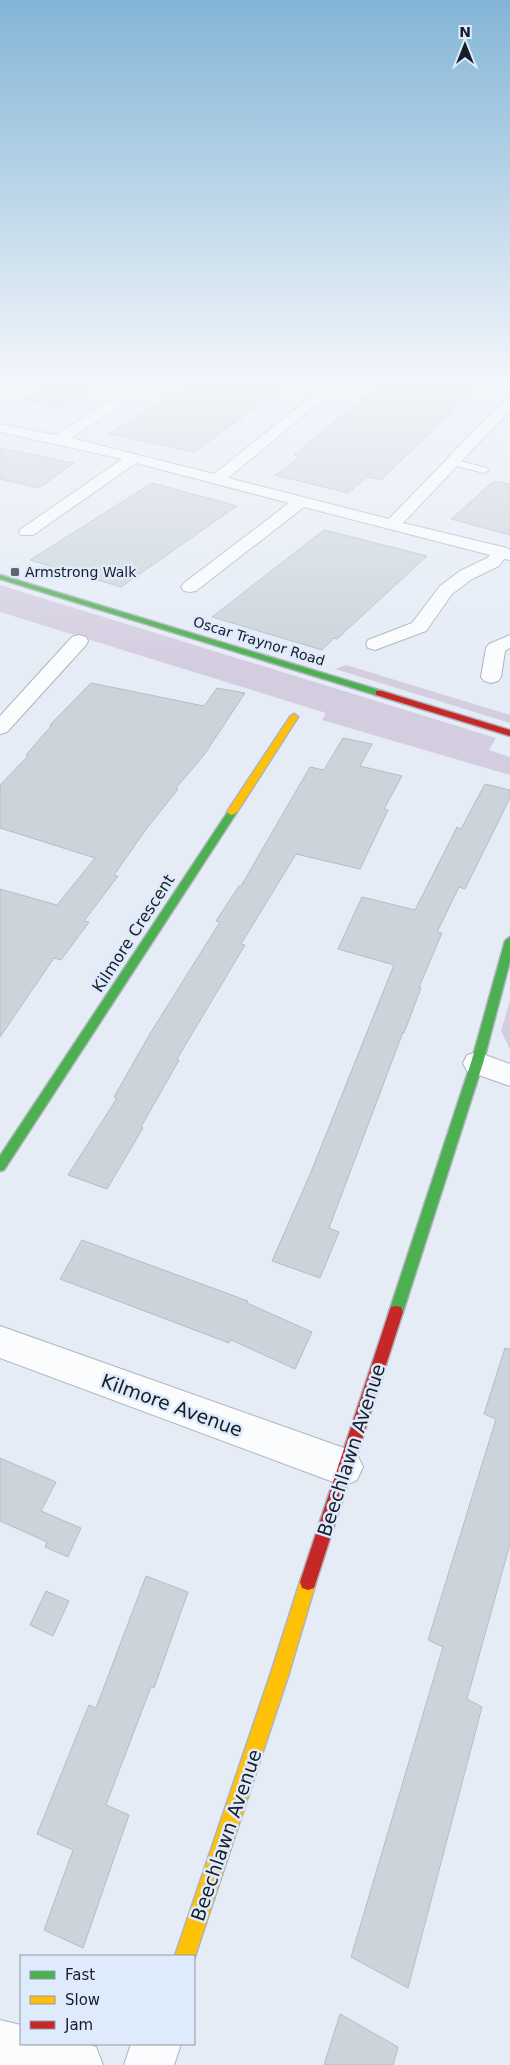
<svg xmlns="http://www.w3.org/2000/svg" width="510" height="2065" viewBox="0 0 510 2065" font-family="'DejaVu Sans',sans-serif">
  <rect width="100%" height="100%" fill="#e5ecf6"/>
  <!-- green -->
  <path fill="#d4cde0" d="M 0,585 L 496,738 L 489,750 L 510,757 L 510,775 L 322,720 L 326,713 L 0,612 Z
    M 346,665 L 510,715 L 510,723 L 335,669 Z
    M 510,1000 L 510,1049 L 501,1031 Z"/>
  <!-- building -->
  <path fill="#cbd4db" stroke="#b5bdc4" d="M 65,376 L 113,376 L 57,407 L 22,400 Z
    M 203,376 L 300,376 L 194,452 L 109,434 Z
    M 390,376 L 420,376 L 426,380 L 473,389 L 477,387 L 381,480 L 367,477 L 348,493 L 275,475 L 300,457 L 294,455 Z
    M 0,448 L 74,463 L 39,488 L 0,479 Z
    M 494,481 L 510,484 L 510,535 L 451,519 Z
    M 152,483 L 237,506 L 121,587 L 30,560 Z
    M 324,530 L 427,556 L 337,639 L 334,638 L 322,650 L 212,617 Z
    M 91,683 L 204,706 L 217,688 L 245,693 L 204,755 L 176,788 L 178,789 L 147,828 L 114,875 L 118,876 L 84,921 L 89,922 L 61,960 L 54,958 L 0,1037 L 0,889 L 57,905 L 95,858 L 0,828 L 0,785 L 29,755 L 26,755 L 52,725 L 50,725 Z
    M 343,738 L 372,744 L 360,766 L 402,776 L 384,809 L 388,810 L 360,869 L 296,854 L 241,944 L 245,945 L 177,1059 L 179,1060 L 141,1127 L 143,1128 L 107,1189 L 68,1175 L 117,1098 L 114,1097 L 151,1032 L 220,922 L 216,921 L 239,886 L 241,886 L 310,767 L 324,770 Z
    M 485,784 L 510,790 L 510,798 L 465,889 L 459,887 L 437,932 L 442,933 L 419,987 L 421,988 L 404,1033 L 403,1032 L 329,1228 L 339,1232 L 320,1278 L 272,1261 L 311,1172 L 394,965 L 338,949 L 362,897 L 415,910 L 457,827 L 461,829 Z
    M 82,1240 L 248,1301 L 247,1303 L 312,1332 L 295,1369 L 231,1340 L 229,1343 L 60,1279 Z
    M 505,1348 L 510,1349 L 510,1544 L 467,1699 L 482,1707 L 408,1988 L 351,1957 L 443,1647 L 428,1640 L 496,1419 L 484,1414 Z
    M 0,1458 L 56,1482 L 41,1511 L 81,1528 L 68,1557 L 45,1547 L 47,1542 L 0,1521 Z
    M 146,1576 L 188,1592 L 154,1688 L 151,1687 L 106,1805 L 129,1815 L 83,1948 L 44,1930 L 73,1850 L 37,1834 L 89,1705 L 96,1708 Z
    M 46,1591 L 69,1601 L 53,1636 L 30,1625 Z
    M 340,2014 L 398,2047 L 393,2065 L 324,2065 Z"/>
  <g fill="none" stroke-linecap="round" stroke-linejoin="round">
    <defs>
      <path id="lane" d="M 422,376 L 440,376 L 473,381 L 477,384 L 473,387 L 426,378 Z
        M 452,459 L 487,468 L 489,470 L 484,473 L 449,464 L 449,460 Z"/>
      <path id="street" d="M 150,376 L 166,376 L 71,438 L 214,474 L 337,376 L 351,376 L 228,478 L 389,519 L 505,399 L 510,398 L 510,410 L 403,523 L 507,548 L 510,550 L 510,560 L 504,559 L 499,566 L 472,579 L 452,594 L 426,631 L 375,650 L 368,648 L 366,644 L 368,640 L 412,623 L 440,586 L 460,571 L 487,558 L 490,555 L 304,507 L 196,591 L 190,592 L 184,591 L 181,587 L 184,583 L 289,503 L 136,463 L 33,535 L 21,535 L 19,532 L 21,529 L 122,459 L 0,432 L 0,424 L 56,435 Z
        M 79,635 L 86,637 L 88,641 L 86,645 L 7,732 L 0,734 L 0,716 L 72,637 Z
        M 510,635 L 510,648 L 505,651 L 501,677 L 498,681 L 491,683 L 484,681 L 481,677 L 486,648 L 489,644 Z
        M 477,1052 L 510,1064 L 510,1086 L 467,1071 L 463,1063 L 467,1055 Z
        M 0,1326 L 344,1448 L 357,1454 L 363,1467 L 357,1480 L 344,1486 L 0,1358 Z
        M 0,2020 L 21,2025 L 21,2044 L 87,2044 L 96,2047 L 103,2065 L 0,2065 Z
        M 131,2044 L 181,2044 L 174,2065 L 124,2065 Z"/>
      <path id="fast" d="M 0,575 L 382,691 L 383,693 L 376,695 L 0,579 Z
        M 232,809 L 237,812 L 4,1170 L 0,1171 L 0,1156 L 229,810 Z
        M 510,937 L 510,961 L 483,1063 L 403,1312 L 401,1317 L 396,1318 L 391,1317 L 389,1312 L 471,1063 L 505,941 Z"/>
      <path id="slow" d="M 294,714 L 298,717 L 237,812 L 232,815 L 229,814 L 227,812 L 290,717 Z
        M 308,1574 L 314,1576 L 316,1582 L 288,1676 L 195,1956 L 194,1959 L 194,1956 L 175,1956 L 270,1676 L 300,1582 L 302,1576 Z"/>
      <path id="jam" d="M 376,691 L 382,691 L 510,730 L 510,736 L 376,695 Z
        M 396,1306 L 401,1307 L 403,1312 L 316,1582 L 314,1588 L 308,1590 L 302,1588 L 300,1582 L 389,1312 L 391,1307 Z"/>
    </defs>
    <!-- lane casing -->
    <use href="#lane" stroke="#aeb4bc" stroke-width="2"/>
    <!-- street casing -->
    <use href="#street" stroke="#aeb4bc" stroke-width="2"/>
    <!-- fast casing -->
    <use href="#fast" stroke="#aeb4bc" stroke-width="3"/>
    <!-- slow casing -->
    <use href="#slow" stroke="#aeb4bc" stroke-width="3"/>
    <!-- jam casing -->
    <use href="#jam" stroke="#aeb4bc" stroke-width="3"/>
    <!-- lane -->
    <use href="#lane" fill="#fbfcfe" fill-rule="evenodd"/>
    <!-- street -->
    <use href="#street" fill="#fbfcfe" fill-rule="evenodd"/>
    <!-- fast -->
    <use href="#fast" fill="#4caf50" fill-rule="evenodd"/>
    <!-- slow -->
    <use href="#slow" fill="#ffc107" fill-rule="evenodd"/>
    <!-- jam -->
    <use href="#jam" fill="#c62828" fill-rule="evenodd"/>
  </g>
  <!-- sky -->
  <linearGradient id="sky" x2="0" y2="1"><stop stop-color="#83b5d6"/><stop offset="0.57" stop-color="#f3f6fb"/><stop offset="1" stop-color="#f3f6fb" stop-opacity="0"/></linearGradient>
  <rect width="510" height="665" fill="url(#sky)"/>
  <!-- markers -->
  <rect fill="#60666f" stroke="#deebfd" stroke-width="2" x="10" y="567" width="10" height="10" rx="2.5"/>
  <g text-anchor="middle" stroke-width="5" stroke-linejoin="round" paint-order="stroke">
    <!-- far-poi labels -->
    <g font-size="14" fill="#191e26" stroke="#deebfd" text-anchor="start">
      <text x="25" y="577">Armstrong Walk</text>
    </g>
    <!-- far-street labels -->
    <g font-size="14" fill="#191e26" stroke="#deebfd">
      <text transform="translate(259 641) rotate(17)" y="5">Oscar Traynor Road</text>
    </g>
    <!-- street labels -->
    <g font-size="16" fill="#191e26" stroke="#deebfd">
      <text transform="translate(133 933) rotate(-57)" y="6">Kilmore Crescent</text>
    </g>
    <!-- near-street labels -->
    <g font-size="19" fill="#191e26" stroke="#deebfd">
      <text transform="translate(172 1405) rotate(20)" y="7">Kilmore Avenue</text>
      <text transform="translate(351 1450) rotate(-72)" y="7">Beechlawn Avenue</text>
      <text transform="translate(226 1835) rotate(-71)" y="7">Beechlawn Avenue</text>
    </g>
  </g>
  <!-- legend -->
  <rect x="20" y="1955" width="175" height="90" fill="#deebfd" stroke="#8f99a7"/>
  <rect x="30" y="1971" width="25" height="8" fill="#4caf50" stroke="#8f99a7"/>
  <text x="65" y="1980" font-size="15" fill="#191e26">Fast</text>
  <rect x="30" y="1996" width="25" height="8" fill="#ffc107" stroke="#8f99a7"/>
  <text x="65" y="2005" font-size="15" fill="#191e26">Slow</text>
  <rect x="30" y="2021" width="25" height="8" fill="#c62828" stroke="#8f99a7"/>
  <text x="65" y="2030" font-size="15" fill="#191e26">Jam</text>
  <!-- north arrow -->
  <g transform="translate(465 45)" stroke="#deebfd" stroke-width="4" paint-order="stroke">
  <path d="M0-4L9 19L0 12L-9 19Z" fill="#191e26"/>
  <text y="-8" font-size="14" font-weight="bold" text-anchor="middle" fill="#191e26">N</text>
  </g>
</svg>
